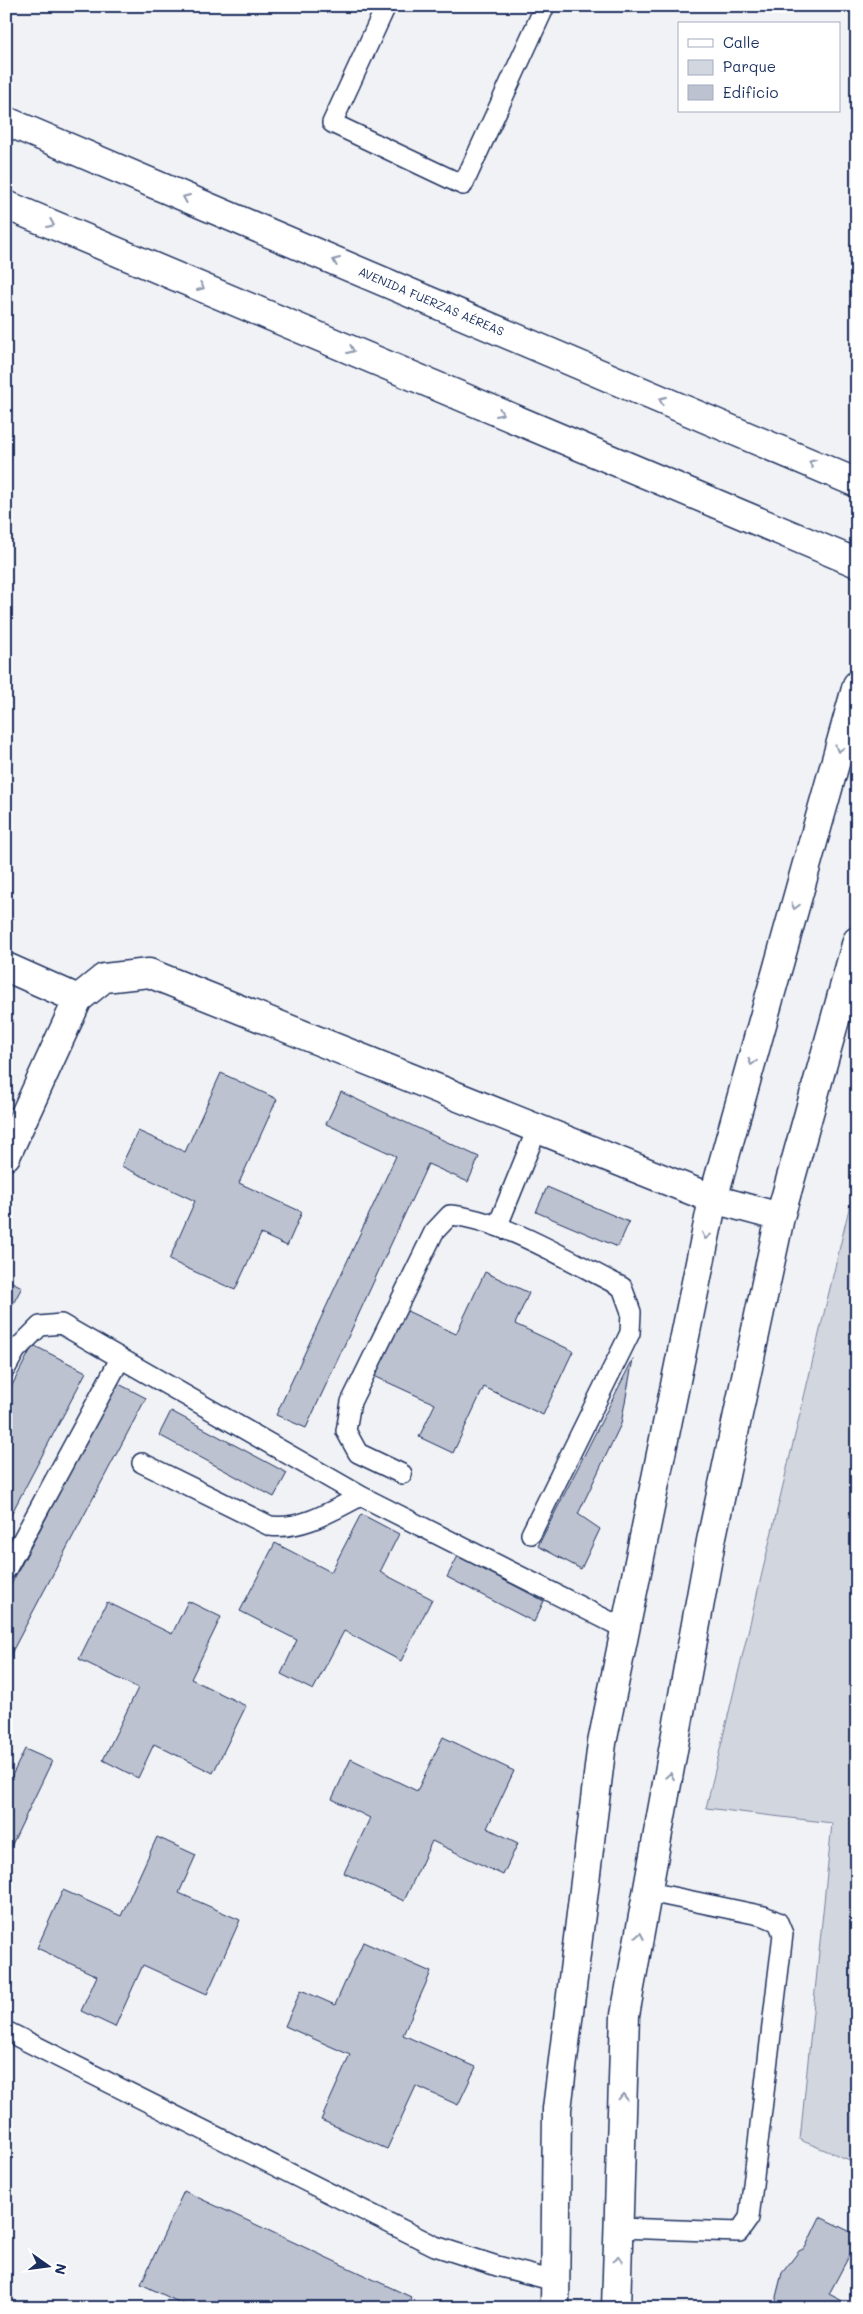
<svg xmlns="http://www.w3.org/2000/svg" width="863" height="2314" viewBox="0 0 863 2314" font-family="Mali,sans-serif">
  <rect width="100%" height="100%" fill="#f1f2f5"/>
  <filter id="ink" filterUnits="userSpaceOnUse"><feTurbulence type="fractalNoise" baseFrequency=".02" numOctaves="2"/><feDisplacementMap in="SourceGraphic" scale="10" xChannelSelector="R" yChannelSelector="G"/><feConvolveMatrix kernelMatrix="1 2 1 2 8 2 1 2 1" color-interpolation-filters="sRGB"/></filter>
  <g filter="url(#ink)">
    <!-- green -->
    <path fill="#d2d6df" stroke="#76829e" d="M 857,1175 L 857,2163 L 800,2140 L 832,1823 L 706,1808 Z"/>
    <!-- building -->
    <path fill="#bcc2d0" stroke="#1b2f5e" d="M 221,1073 L 277,1099 L 239,1183 L 302,1212 L 287,1246 L 261,1234 L 235,1290 L 169,1260 L 195,1201 L 121,1166 L 138,1131 L 185,1152 Z
      M 341,1092 L 479,1157 L 468,1182 L 428,1164 L 306,1428 L 276,1415 L 396,1156 L 326,1124 Z
      M 547,1187 L 629,1222 L 618,1247 L 536,1212 Z
      M 485,1272 L 529,1293 L 515,1324 L 573,1351 L 543,1415 L 484,1387 L 453,1453 L 419,1437 L 435,1404 L 374,1376 L 405,1310 L 456,1334 Z
      M 6,1279 L 22,1287 L 6,1317 Z
      M 33,1345 L 86,1372 L 6,1524 L 6,1397 Z
      M 633,1359 L 621,1424 L 578,1514 L 600,1529 L 581,1569 L 538,1546 Z
      M 117,1383 L 146,1398 L 6,1663 L 6,1594 Z
      M 171,1411 L 287,1473 L 274,1497 L 159,1435 Z
      M 361,1514 L 399,1534 L 380,1572 L 432,1599 L 401,1661 L 344,1631 L 313,1690 L 281,1674 L 297,1640 L 240,1611 L 275,1543 L 331,1572 Z
      M 458,1556 L 544,1601 L 534,1622 L 447,1577 Z
      M 188,1601 L 221,1617 L 191,1679 L 246,1706 L 213,1773 L 154,1744 L 138,1778 L 103,1760 L 138,1688 L 79,1659 L 107,1602 L 172,1634 Z
      M 443,1737 L 514,1771 L 487,1828 L 518,1843 L 503,1875 L 432,1841 L 404,1901 L 344,1873 L 370,1818 L 332,1799 L 351,1759 L 417,1791 Z
      M 25,1749 L 52,1761 L 6,1857 L 6,1788 Z
      M 157,1837 L 196,1855 L 179,1893 L 240,1920 L 207,1994 L 143,1965 L 115,2027 L 81,2011 L 97,1976 L 37,1948 L 63,1890 L 121,1916 Z
      M 363,1942 L 431,1972 L 403,2035 L 476,2067 L 458,2105 L 416,2086 L 387,2149 L 321,2120 L 350,2055 L 285,2026 L 301,1990 L 335,2005 Z
      M 184,2191 L 411,2297 L 406,2308 L 191,2308 L 141,2284 Z
      M 820,2217 L 857,2235 L 857,2241 L 829,2294 L 856,2308 L 777,2308 L 776,2297 L 782,2273 L 799,2251 L 805,2248 Z"/>
    <g fill="none" stroke-linecap="round" stroke-linejoin="round">
      <defs>
        <path id="lane" d="M 386,6 L 332,123 L 463,185 L 545,6
          M 498,1225 L 537,1129
          M 6,1368 L 16,1350 L 40,1326 L 61,1324 L 361,1496 L 625,1629
          M 142,1463 L 270,1526 C 303,1530 333,1510 361,1496
          M 402,1474 L 358,1453 L 346,1431 L 351,1402 L 434,1232 L 450,1215 C 505,1220 571,1262 622,1287 L 631,1312 L 630,1333 L 531,1534
          M 6,1570 L 120,1359
          M 6,2031 L 435,2246 L 497,2266 L 555,2281
          M 619,2228 L 739,2232 L 749,2218 L 783,1934 L 778,1922 L 764,1916 L 649,1892"/>
        <path id="street" d="M 6,967 L 78,999 L 104,978 L 149,973 L 713,1199 L 780,1217
          M 6,1156 L 78,999
          M 555,2308 L 557,2109 L 602,1743 L 713,1199 L 857,685
          M 616,2308 L 625,2015 L 711,1541 L 780,1217 L 857,941"/>
        <g id="secondary">
          <path id="s1" d="M 6,121 L 857,483"/>
          <path d="M 6,205 L 857,563"/>
        </g>
      </defs>
      <!-- lane casing -->
      <use href="#lane" stroke="#1b2f5e" stroke-width="22"/>
      <!-- street casing -->
      <use href="#street" stroke="#1b2f5e" stroke-width="31"/>
      <!-- secondary casing -->
      <use href="#secondary" stroke="#1b2f5e" stroke-width="31"/>
      <!-- lane -->
      <use href="#lane" stroke="#fff" stroke-width="19"/>
      <!-- street -->
      <use href="#street" stroke="#fff" stroke-width="28"/>
      <!-- secondary -->
      <use href="#secondary" stroke="#fff" stroke-width="28"/>
    </g>
    <!-- one-way arrows -->
    <defs><path id="oneway-chevron" d="M-2-3.5L2.5 0L-2 3.5" fill="none" stroke-width="1.6" stroke-linecap="round" stroke-linejoin="round" transform="scale(1.25)"/></defs>
    <g stroke="#8d97ae">
      <use href="#oneway-chevron" transform="translate(186 198) rotate(-157)"/>
      <use href="#oneway-chevron" transform="translate(51 224) rotate(23)"/>
      <use href="#oneway-chevron" transform="translate(336 261) rotate(-157)"/>
      <use href="#oneway-chevron" transform="translate(201 287) rotate(23)"/>
      <use href="#oneway-chevron" transform="translate(351 350) rotate(23)"/>
      <use href="#oneway-chevron" transform="translate(662 400) rotate(-157)"/>
      <use href="#oneway-chevron" transform="translate(500 413) rotate(23)"/>
      <use href="#oneway-chevron" transform="translate(812 463) rotate(-157)"/>
      <use href="#oneway-chevron" transform="translate(839 749) rotate(106)"/>
      <use href="#oneway-chevron" transform="translate(795 906) rotate(106)"/>
      <use href="#oneway-chevron" transform="translate(752 1062) rotate(106)"/>
      <use href="#oneway-chevron" transform="translate(706 1236) rotate(102)"/>
      <use href="#oneway-chevron" transform="translate(670 1776) rotate(-80)"/>
      <use href="#oneway-chevron" transform="translate(640 1936) rotate(-79)"/>
      <use href="#oneway-chevron" transform="translate(623 2097) rotate(-89)"/>
      <use href="#oneway-chevron" transform="translate(618 2259) rotate(-88)"/>
    </g>
  </g>
  <g text-anchor="middle" stroke-width="5" stroke-linejoin="round" paint-order="stroke">
    <!-- street labels -->
    <g font-size="12" fill="#1b2f5e" stroke="#fff">
      <text dy="4" stroke="none"><textPath href="#s1" startOffset="462">AVENIDA FUERZAS AÉREAS</textPath></text>
    </g>
  </g>
  <!-- margin -->
  <rect width="863" height="2314" fill="none" stroke="#fff" stroke-width="25"/>
  <rect x="12" y="12" width="838" height="2289" fill="none" stroke="#1b2f5e" stroke-width="2" filter="url(#ink)"/>
  <!-- legend -->
  <rect x="678" y="22" width="162" height="90" fill="#ffffff" stroke="#a4acbf"/>
  <rect x="688" y="39" width="25" height="8" fill="#ffffff" stroke="#a4acbf"/>
  <text x="723" y="48" font-size="15" fill="#1b2f5e">Calle</text>
  <rect x="688" y="60" width="25" height="15" fill="#d2d6df" stroke="#a4acbf"/>
  <text x="723" y="72" font-size="15" fill="#1b2f5e">Parque</text>
  <rect x="688" y="85" width="25" height="15" fill="#bcc2d0" stroke="#a4acbf"/>
  <text x="723" y="98" font-size="15" fill="#1b2f5e">Edificio</text>
  <!-- north arrow -->
  <g transform="translate(48 2266) rotate(104)" stroke="#ffffff" stroke-width="4" paint-order="stroke">
  <path d="M0-4L9 19L0 12L-9 19Z" fill="#1b2f5e"/>
  <text y="-8" font-size="14" font-weight="bold" text-anchor="middle" fill="#1b2f5e">N</text>
  </g>
</svg>
